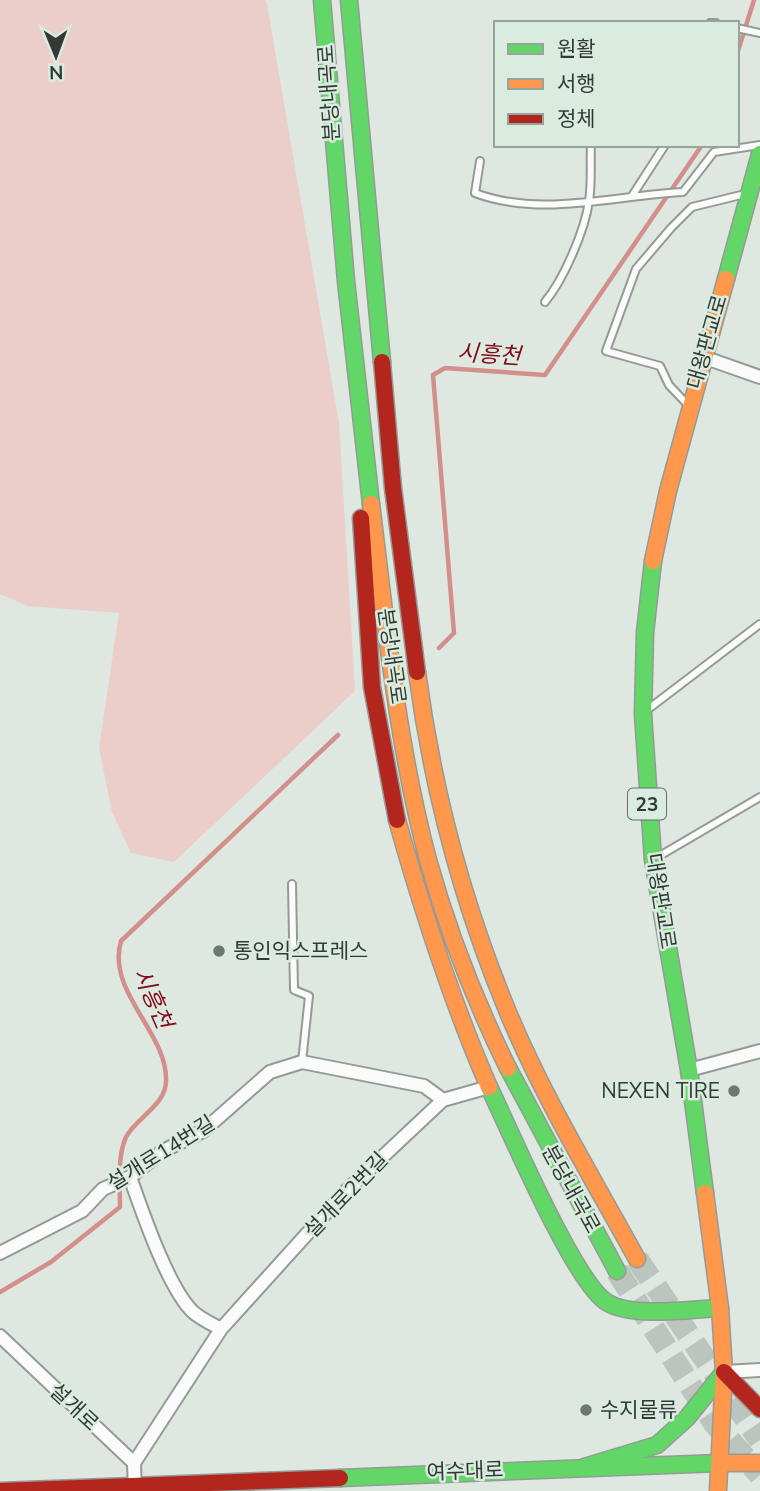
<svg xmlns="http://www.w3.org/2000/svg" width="760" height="1491" viewBox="0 0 760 1491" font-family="'Nunito Sans','Noto Sans KR',sans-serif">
  <rect width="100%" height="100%" fill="#dee7e0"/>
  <!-- green -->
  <path fill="#ebcec9" d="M 0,0 L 265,0 L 267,4 L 339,423 L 355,691 L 174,862 L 131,853 L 112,812 L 99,748 L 119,613 L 28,606 L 0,594 Z"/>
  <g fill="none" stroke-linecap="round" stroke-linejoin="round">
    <!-- stream -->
    <path stroke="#d38f8b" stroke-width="4.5" d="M 737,54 L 754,0
      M 439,648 L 454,633 L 433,375 L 445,368 L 545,375 L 702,145
      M 0,1292 L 51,1262 L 120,1207 C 120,1186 117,1157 126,1137 C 136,1118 166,1105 166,1081 C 168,1033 106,992 121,941 L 338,735"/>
    <!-- highway-tunnel -->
    <path stroke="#bcc4be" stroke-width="23" stroke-dasharray="23 11" stroke-linecap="butt" d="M 637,1259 L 760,1440
      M 617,1271 L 715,1424 L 760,1475"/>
    <defs>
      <path id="lane" d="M 710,23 L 716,23
        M 737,28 L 760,33
        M 480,161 L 475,193 C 541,218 616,195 683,192 L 714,152 L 760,145
        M 632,196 L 665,145
        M 545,302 C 564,279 585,230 589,201 C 592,183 590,163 591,145
        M 687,404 L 669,385 L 660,366 L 606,351 L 636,269 L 671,228 L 692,207 L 745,194
        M 647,710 L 760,624
        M 656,858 L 760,797
        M 292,884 L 294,990 L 309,996 L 302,1062"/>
      <path id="street" d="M 703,357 L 760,377
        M 689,1070 L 760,1051
        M 130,1177 C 142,1211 168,1288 193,1312 C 201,1319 212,1324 221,1329
        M 0,1253 L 82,1211 L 103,1189 L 130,1177 L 163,1151 L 203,1131 L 270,1072 L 302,1062 L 424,1086 L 443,1100
        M 0,1336 L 134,1463 L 135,1491
        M 724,1372 L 760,1370
        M 134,1463 L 221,1329 L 344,1193 L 443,1100 L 489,1087"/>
      <path id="fast" d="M 322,0 L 346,281 L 371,504
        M 349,0 L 382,362
        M 726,279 L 760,154
        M 653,561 L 645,633 L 643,714 L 653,860 L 689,1070 L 705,1193
        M 508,1068 L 617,1271
        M 489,1087 C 509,1128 575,1285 608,1303 C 635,1318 690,1309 720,1308
        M 584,1467 L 657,1445 L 687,1418 L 724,1372
        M 340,1478 L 719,1463"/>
      <path id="slow" d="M 371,504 C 386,623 397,744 428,860 C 448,932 475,1001 508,1068
        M 653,561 L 668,491 L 726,279
        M 417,672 C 432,785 462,900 505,1005 C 540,1092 592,1177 637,1259
        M 397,820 C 423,912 451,1000 489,1087
        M 705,1193 L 720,1308 L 724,1372 L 718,1491
        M 719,1463 L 760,1463"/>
      <path id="jam" d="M 382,362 L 393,488 L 417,672
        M 361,518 L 372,687 L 397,820
        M 724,1372 L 760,1409
        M 0,1491 L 340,1478"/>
    </defs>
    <!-- lane casing -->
    <use href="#lane" stroke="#949b96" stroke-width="10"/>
    <!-- street casing -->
    <use href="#street" stroke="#949b96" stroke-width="16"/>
    <!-- fast casing -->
    <use href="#fast" stroke="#949b96" stroke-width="19"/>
    <!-- slow casing -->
    <use href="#slow" stroke="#949b96" stroke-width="19"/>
    <!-- jam casing -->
    <use href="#jam" stroke="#949b96" stroke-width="19"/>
    <!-- lane -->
    <use href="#lane" stroke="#fafbfa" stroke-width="6"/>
    <!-- street -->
    <use href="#street" stroke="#fafbfa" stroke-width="12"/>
    <!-- fast -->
    <use href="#fast" stroke="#63d668" stroke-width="16"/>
    <!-- slow -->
    <use href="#slow" stroke="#ff974d" stroke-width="16"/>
    <!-- jam -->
    <use href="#jam" stroke="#b3261e" stroke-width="16"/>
  </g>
  <!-- markers -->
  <g fill="#6f7771" stroke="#daebdf" stroke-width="2.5">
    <circle cx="219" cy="951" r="7"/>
    <circle cx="734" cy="1091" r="7"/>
    <circle cx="586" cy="1410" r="7"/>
  </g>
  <g text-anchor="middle" stroke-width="5" stroke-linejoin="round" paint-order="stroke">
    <!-- shield labels -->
    <rect fill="#daebdf" stroke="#656f68" stroke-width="2" x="628" y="788.5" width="38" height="31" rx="5"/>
    <g font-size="19" font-weight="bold" fill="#333a35">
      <text x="647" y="811">23</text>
    </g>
    <!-- street labels -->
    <g font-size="21" fill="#333a35" stroke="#daebdf">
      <text transform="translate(329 93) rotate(-94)" y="7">분당내곡로</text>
      <text transform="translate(707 342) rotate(-74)" y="7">대왕판교로</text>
      <text transform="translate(392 656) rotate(82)" y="7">분당내곡로</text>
      <text transform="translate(661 901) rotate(81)" y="7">대왕판교로</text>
      <text transform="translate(161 1153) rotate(-32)" y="7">설개로14번길</text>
      <text transform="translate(571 1189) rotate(61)" y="7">분당내곡로</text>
      <text transform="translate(346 1195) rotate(-46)" y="7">설개로2번길</text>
      <text transform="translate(74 1407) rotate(43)" y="7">설개로</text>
      <text transform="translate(465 1471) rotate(-2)" y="7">여수대로</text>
    </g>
    <!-- poi labels -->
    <g font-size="21" fill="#333a35" stroke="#daebdf" text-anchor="start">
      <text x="233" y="958">통인익스프레스</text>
      <text x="720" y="1098" text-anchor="end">NEXEN TIRE</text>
      <text x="600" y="1417">수지물류</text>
    </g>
    <!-- water labels -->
    <g font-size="23" font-style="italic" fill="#89061c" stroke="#daebdf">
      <text transform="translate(489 354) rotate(4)" y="8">시흥천</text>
      <text transform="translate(153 998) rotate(66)" y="8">시흥천</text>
    </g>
  </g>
  <!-- legend -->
  <rect x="494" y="21" width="245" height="126" fill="#daebdf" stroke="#97a49b" stroke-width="2"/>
  <rect x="508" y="44" width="35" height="10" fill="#63d668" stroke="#97a49b" stroke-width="2"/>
  <text x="557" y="56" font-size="21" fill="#333a35">원활</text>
  <rect x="508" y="79" width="35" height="10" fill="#ff974d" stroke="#97a49b" stroke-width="2"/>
  <text x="557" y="91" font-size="21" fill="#333a35">서행</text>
  <rect x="508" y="114" width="35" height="10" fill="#b3261e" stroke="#97a49b" stroke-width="2"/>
  <text x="557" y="126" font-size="21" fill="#333a35">정체</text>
  <!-- north arrow -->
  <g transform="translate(56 56) rotate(179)" stroke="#daebdf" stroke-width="5" paint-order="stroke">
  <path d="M0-5L12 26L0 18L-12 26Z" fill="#333a35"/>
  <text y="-10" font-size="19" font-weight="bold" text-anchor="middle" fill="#333a35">N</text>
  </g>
</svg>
